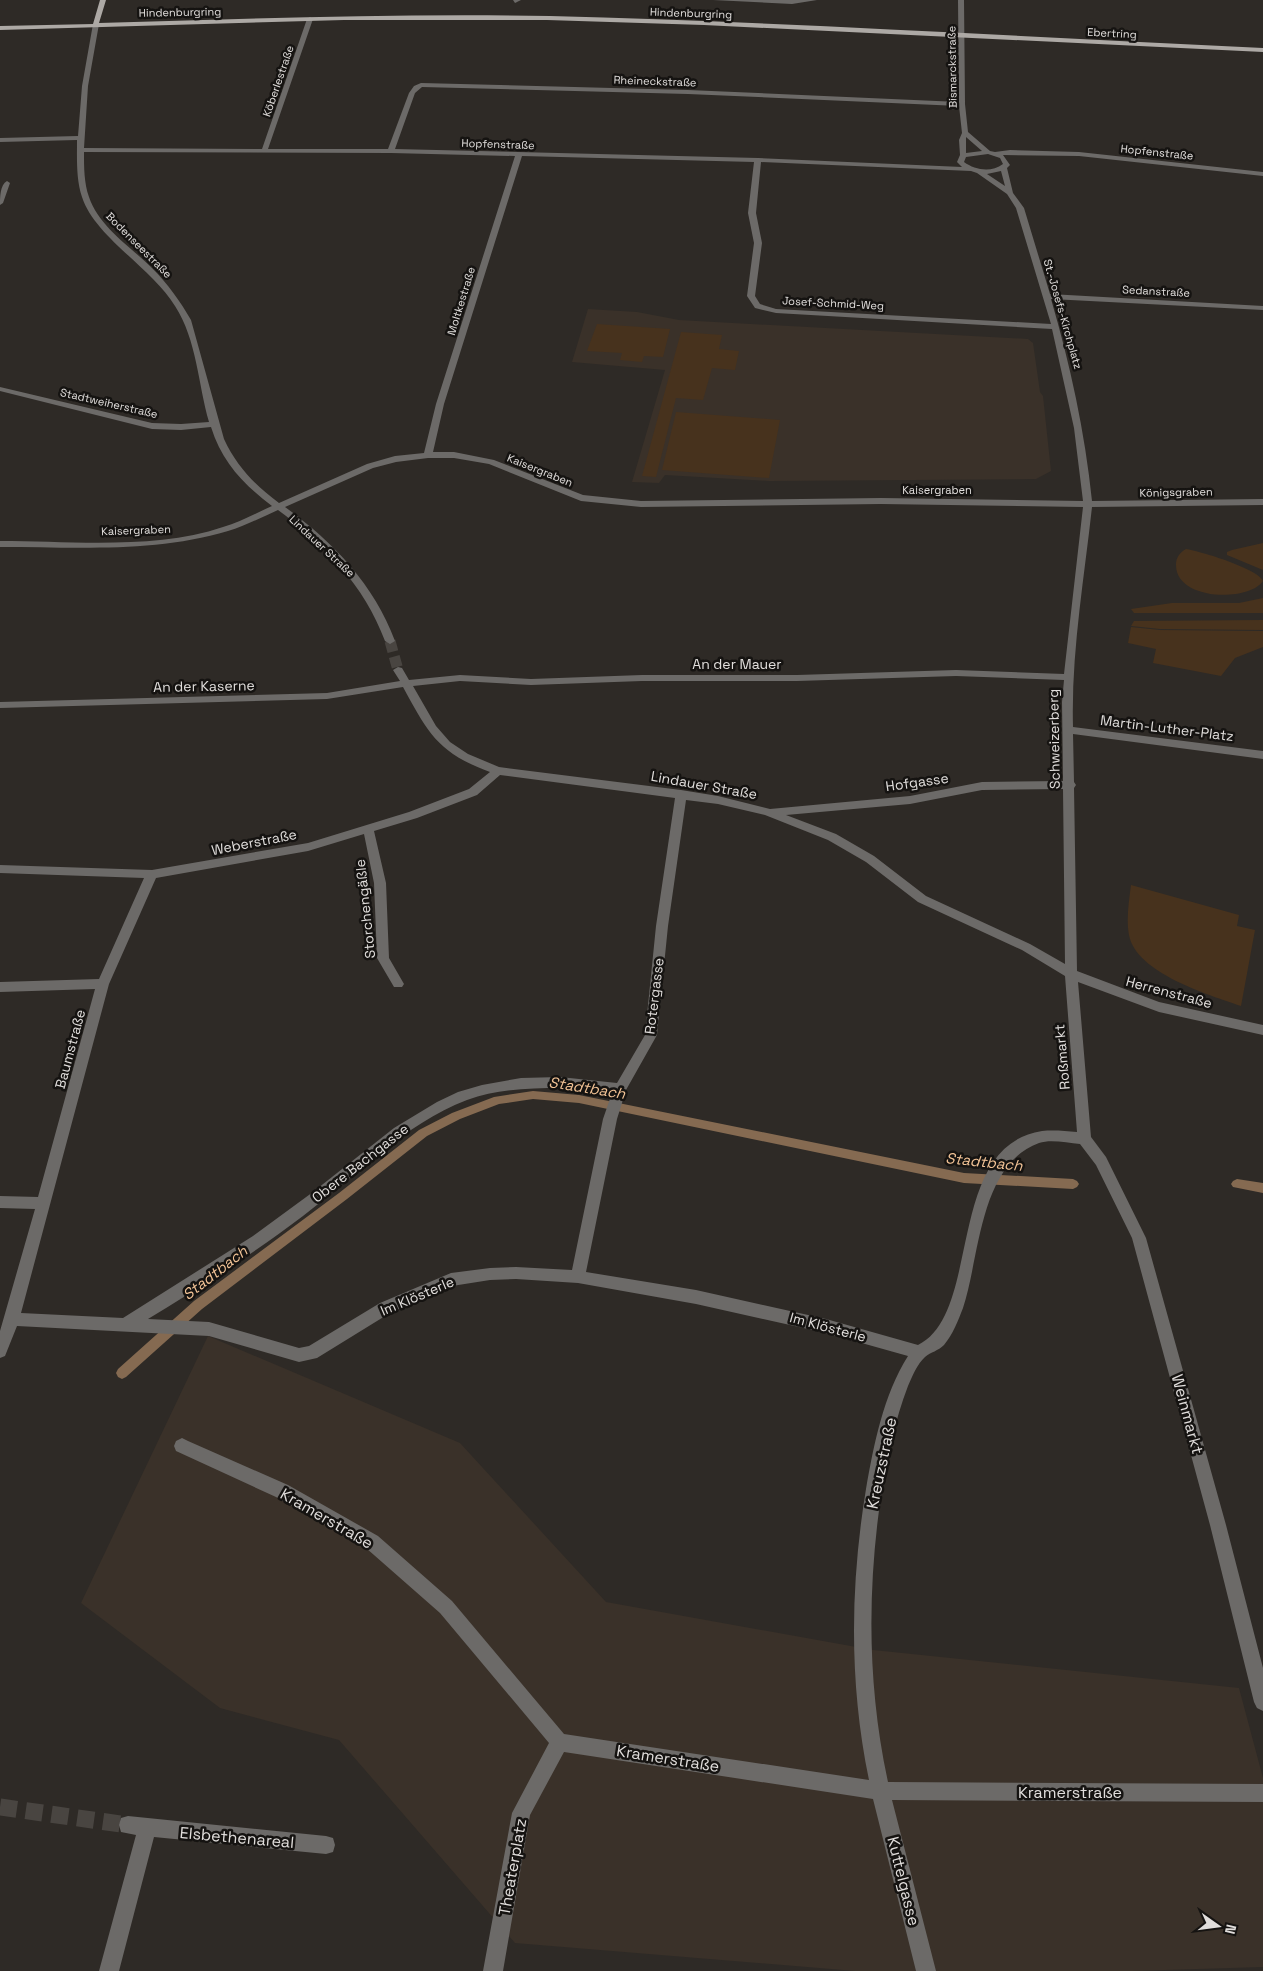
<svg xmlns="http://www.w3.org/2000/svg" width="1263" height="1971" viewBox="0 0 1263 1971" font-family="'Space Grotesk',sans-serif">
  <rect width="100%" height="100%" fill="#2e2a26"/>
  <!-- built -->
  <path fill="#3a3129" d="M 588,309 L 637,312 L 679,320 L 1028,339 L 1033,343 L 1040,392 L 1043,396 L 1051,471 L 1036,479 L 769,481 L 665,475 L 659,483 L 632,482 L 665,370 L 572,362 Z
    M 208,1336 L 460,1443 L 606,1602 L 873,1650 L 1239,1688 L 1263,1778 L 1263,1967 L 1133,1971 L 855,1971 L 515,1943 L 339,1740 L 220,1708 L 81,1603 Z"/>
  <!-- green -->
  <path fill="#47321d" d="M 597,324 L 670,329 L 663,357 L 644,356 L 642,362 L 620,360 L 622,353 L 587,351 Z
    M 681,332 L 722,335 L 719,349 L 739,351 L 735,370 L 712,368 L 703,400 L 676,398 L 656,477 L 642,476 Z
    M 676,412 L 780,420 L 769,478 L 662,470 Z
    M 1263,543 L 1263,570 L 1227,555 L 1227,552 L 1232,550 Z
    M 1186,549 C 1200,551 1259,569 1263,581 C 1249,602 1176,601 1176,565 C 1176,558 1179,553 1186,549 Z
    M 1263,598 L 1263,613 L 1134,613 L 1131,609 L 1172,603 L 1239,603 Z
    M 1263,620 L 1263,630 L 1160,629 L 1131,626 L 1134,621 Z
    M 1131,627 L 1160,630 L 1263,631 L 1263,647 L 1235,658 L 1221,676 L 1153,663 L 1156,649 L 1128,643 Z
    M 1131,885 L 1239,915 L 1237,926 L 1255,930 L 1241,1006 C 1209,995 1136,973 1129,935 C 1126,919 1129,901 1131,885 Z"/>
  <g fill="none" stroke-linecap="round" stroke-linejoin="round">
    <!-- stream -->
    <path fill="#856a51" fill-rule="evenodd" d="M 533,1091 L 579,1095 L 964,1173 L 1073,1179 L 1077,1181 L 1079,1184 L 1077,1187 L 1073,1189 L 964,1183 L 579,1103 L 533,1099 L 499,1104 L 460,1119 L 427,1136 L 347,1199 L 202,1309 L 126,1377 L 122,1379 L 118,1377 L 116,1373 L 118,1369 L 194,1301 L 339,1193 L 419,1130 L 452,1113 L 494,1097 Z
      M 1237,1179 L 1263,1183 L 1263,1193 L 1233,1187 L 1231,1184 L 1233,1181 Z"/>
    <!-- minor-tunnel-far1 -->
    <path stroke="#494541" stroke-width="11" stroke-dasharray="11 5" stroke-linecap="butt" d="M 390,641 L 398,670"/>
    <!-- minor-tunnel -->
    <path stroke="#494541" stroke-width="17" stroke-dasharray="17 9" stroke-linecap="butt" d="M 0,1807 L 128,1825"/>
    <!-- minor -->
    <path fill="#6c6a68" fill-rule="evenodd" d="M 513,0 L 521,0 L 515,3 Z
      M 713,0 L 817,0 L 792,4 Z
      M 958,0 L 964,0 L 965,104 L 968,132 L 990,151 L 995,152 L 1010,150 L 1079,152 L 1263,172 L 1263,176 L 1079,156 L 1003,155 L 1010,165 L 1007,168 L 1013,193 L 1024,208 L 1050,294 L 1263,306 L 1263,310 L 1051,299 C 1070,364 1085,432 1092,501 L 1263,499 L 1263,505 L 1092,507 C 1084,580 1071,654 1073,727 L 1263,751 L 1263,759 L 1073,734 L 1074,782 L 1076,785 L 1074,788 L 1077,971 L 1159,1002 L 1263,1025 L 1263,1035 L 1159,1012 L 1078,982 L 1091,1137 L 1106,1157 L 1146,1238 L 1226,1525 L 1263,1668 L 1263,1711 L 1257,1708 L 1254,1702 L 1210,1525 L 1132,1238 L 1096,1165 L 1080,1144 C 1067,1143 1051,1139 1039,1143 C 979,1165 980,1257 963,1308 C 958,1321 953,1334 944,1345 C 938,1351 931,1352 925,1357 C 917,1364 912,1377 908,1386 C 895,1420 888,1454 882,1489 C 867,1587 867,1685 888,1782 L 1263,1784 L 1263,1802 L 892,1800 L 936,1971 L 916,1971 L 873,1799 L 564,1752 L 530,1815 L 503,1971 L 483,1971 L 512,1813 L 549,1743 L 440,1613 L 366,1548 L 276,1497 L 176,1451 L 174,1446 L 176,1441 L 182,1438 L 188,1441 L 288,1485 L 378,1536 L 452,1601 L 564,1734 L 869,1780 C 849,1684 850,1586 866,1489 C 874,1444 883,1396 908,1356 L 826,1333 L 696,1304 L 578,1283 L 516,1279 L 490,1280 L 452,1286 L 390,1313 L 317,1358 L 299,1362 L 209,1336 L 17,1326 L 5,1356 L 0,1358 L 0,1331 L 35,1209 L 0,1208 L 0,1196 L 38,1197 L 95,989 L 0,992 L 0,982 L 99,979 L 144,878 L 0,873 L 0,865 L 152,870 L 308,843 L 409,812 L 469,789 L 490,772 C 438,753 428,733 403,687 L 327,699 L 0,708 L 0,702 L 327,693 L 400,681 L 393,670 L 398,667 L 402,668 L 409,680 L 460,675 L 531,679 L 642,675 L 797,675 L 956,670 L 1064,674 L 1083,507 L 881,504 L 641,507 L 581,501 L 489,464 L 454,458 L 428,458 L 396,462 L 373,468 L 285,507 C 333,542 374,584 395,641 L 390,644 L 385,641 C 364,585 325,545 278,510 C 262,517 245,526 228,531 C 155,553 76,547 0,547 L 0,541 C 71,541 155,550 223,527 C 240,522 256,513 272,506 C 243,484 222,462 211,427 L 181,430 L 152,429 L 0,391 L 0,387 L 152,423 L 181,424 L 209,422 C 198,384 197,340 175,306 C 152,268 95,237 82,197 C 76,179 77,159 77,140 L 0,142 L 0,138 L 78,136 L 82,86 L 93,24 L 96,22 L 99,24 L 88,86 L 84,148 L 262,149 L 307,19 L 310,17 L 313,19 L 268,149 L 388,149 L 409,93 L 414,86 L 421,83 L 688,90 L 959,102 ZM 422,87 L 688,94 L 959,106 L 962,133 L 959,140 L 960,155 L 957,162 L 962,167 L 758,158 L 395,149 L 415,93 ZM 966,137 L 982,151 L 966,153 ZM 84,152 L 391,153 L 515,156 L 436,404 L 424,453 L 395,456 L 367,464 L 279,503 C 255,485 237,467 224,439 L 191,320 C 180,301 168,284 152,268 C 131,247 99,227 89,197 C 84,183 84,167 84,152 ZM 988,154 L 1000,158 L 1003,164 C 991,173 975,170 964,162 L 966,157 ZM 522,156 L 754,162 L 748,213 L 754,243 L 747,296 L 755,308 L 776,313 L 1052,329 L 1074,428 L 1083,501 L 881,498 L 641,501 L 583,495 L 494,460 L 454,452 L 433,452 L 444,404 ZM 761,162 L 971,171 L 977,173 L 1007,194 L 1016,208 L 1051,324 L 776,309 L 760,304 L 755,296 L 762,243 L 756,213 ZM 1001,171 L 1005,186 L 987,174 ZM 956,676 L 1064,680 L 1062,702 L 1063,781 L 982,782 L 910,796 L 770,809 L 718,796 L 681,790 L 499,767 L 468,754 L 450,742 L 436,726 L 413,686 L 460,681 L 531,685 L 642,681 L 797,681 ZM 500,775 L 675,798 L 656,926 L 645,1035 L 617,1083 L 560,1077 L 521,1078 L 482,1085 L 458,1092 L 437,1102 L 394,1128 L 313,1192 L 253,1236 L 123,1318 L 21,1313 L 109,984 L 156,878 L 308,851 L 364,834 L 374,883 L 377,958 L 394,987 L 402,987 L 404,984 L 389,958 L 386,883 L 374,831 L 417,818 L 477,795 ZM 1063,789 L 1065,964 L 1030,944 L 926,896 L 874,856 L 836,834 L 786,815 L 910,804 L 982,790 ZM 686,800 L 718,804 L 765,815 L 828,840 L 866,862 L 918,902 L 1022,950 L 1065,976 L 1077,1132 C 1065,1131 1054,1130 1042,1131 C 944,1146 983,1313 918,1345 L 826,1319 L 696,1290 L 586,1272 L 617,1119 L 626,1090 L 657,1035 L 668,926 ZM 560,1088 L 612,1093 L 603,1119 L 572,1270 L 516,1267 L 490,1268 L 451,1273 L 380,1303 L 309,1346 L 299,1348 L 209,1322 L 148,1319 C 201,1287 253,1254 303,1216 C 356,1176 404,1124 467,1100 C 497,1089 529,1088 560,1088 Z
      M 7,181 L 10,183 L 3,203 L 0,205 C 0,197 0,185 7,181 Z
      M 128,1816 L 326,1836 L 333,1838 L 335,1845 L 333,1852 L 326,1854 L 154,1837 L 119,1971 L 99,1971 L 136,1835 L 121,1832 L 119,1825 L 121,1818 Z"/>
    <!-- major -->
    <path fill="#ada9a5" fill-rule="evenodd" d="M 100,0 L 106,0 L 99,23 C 249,19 399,13 550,16 C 788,22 1025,37 1263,48 L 1263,52 L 704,25 L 547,20 L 344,20 L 0,30 L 0,26 L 93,24 Z"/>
  </g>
  <g text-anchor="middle" stroke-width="5" stroke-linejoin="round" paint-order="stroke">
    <!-- far-street labels -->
    <g font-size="11" fill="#e1dedc" stroke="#151311">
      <text transform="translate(180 12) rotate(-1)" y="4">Hindenburgring</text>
      <text transform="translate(691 13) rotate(2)" y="4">Hindenburgring</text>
      <text transform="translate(1112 33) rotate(3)" y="4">Ebertring</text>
      <text transform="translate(952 67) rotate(-91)" y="4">Bismarckstraße</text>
      <text transform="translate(278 81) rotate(-71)" y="4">Köberlestraße</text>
      <text transform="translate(655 81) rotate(2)" y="4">Rheineckstraße</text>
      <text transform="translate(498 144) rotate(2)" y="4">Hopfenstraße</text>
      <text transform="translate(1157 152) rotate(6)" y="4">Hopfenstraße</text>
      <text transform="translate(139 245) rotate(45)" y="4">Bodenseestraße</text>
      <text transform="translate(1156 291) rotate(3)" y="4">Sedanstraße</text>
      <text transform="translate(461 301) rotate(-73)" y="4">Moltkestraße</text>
      <text transform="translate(833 303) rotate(3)" y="4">Josef-Schmid-Weg</text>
      <text transform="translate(1063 314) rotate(74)" y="4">St.-Josefs-Kirchplatz</text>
      <text transform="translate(109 403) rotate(13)" y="4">Stadtweiherstraße</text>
      <text transform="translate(540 470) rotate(22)" y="4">Kaisergraben</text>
      <text x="937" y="494">Kaisergraben</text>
      <text transform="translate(1176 492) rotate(-1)" y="4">Königsgraben</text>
      <text transform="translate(136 530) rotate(-2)" y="4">Kaisergraben</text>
      <text transform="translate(322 546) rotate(43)" y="4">Lindauer Straße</text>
    </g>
    <!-- street labels -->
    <g font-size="14" fill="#e1dedc" stroke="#151311">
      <text x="737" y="669">An der Mauer</text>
      <text transform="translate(204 686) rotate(-1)" y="5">An der Kaserne</text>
      <text transform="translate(1167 728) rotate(7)" y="5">Martin-Luther-Platz</text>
      <text transform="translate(1054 739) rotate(-91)" y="5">Schweizerberg</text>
      <text transform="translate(917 782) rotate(-8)" y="5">Hofgasse</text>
      <text transform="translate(704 785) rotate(10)" y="5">Lindauer Straße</text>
      <text transform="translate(254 842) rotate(-11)" y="5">Weberstraße</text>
      <text transform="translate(365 909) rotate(-96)" y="5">Storchengäßle</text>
      <text transform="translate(1169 992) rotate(15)" y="5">Herrenstraße</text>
      <text transform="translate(654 996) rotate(-83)" y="5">Rotergasse</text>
      <text transform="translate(70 1049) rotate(-75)" y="5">Baumstraße</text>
      <text transform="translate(1062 1057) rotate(-95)" y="5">Roßmarkt</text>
      <text transform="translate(360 1163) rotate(-38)" y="5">Obere Bachgasse</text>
      <text transform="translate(417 1296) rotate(-23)" y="5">Im Klösterle</text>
      <text transform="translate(828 1327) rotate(15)" y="5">Im Klösterle</text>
    </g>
    <!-- water labels -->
    <g font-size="15" font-style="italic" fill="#f2c396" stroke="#151311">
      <text transform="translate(587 1088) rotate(9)" y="5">Stadtbach</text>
      <text transform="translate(984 1162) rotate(6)" y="5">Stadtbach</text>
      <text transform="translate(215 1273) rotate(-38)" y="5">Stadtbach</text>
    </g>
    <!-- near-street labels -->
    <g font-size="16" fill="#e1dedc" stroke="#151311">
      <text transform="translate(1188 1414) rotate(75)" y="6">Weinmarkt</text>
      <text transform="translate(881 1463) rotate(-78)" y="6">Kreuzstraße</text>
      <text transform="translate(327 1518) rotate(30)" y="6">Kramerstraße</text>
      <text transform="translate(668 1758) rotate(9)" y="6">Kramerstraße</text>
      <text x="1070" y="1798">Kramerstraße</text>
      <text transform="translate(237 1837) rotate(5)" y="6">Elsbethenareal</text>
      <text transform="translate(512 1867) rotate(-80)" y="6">Theaterplatz</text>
      <text transform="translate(904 1881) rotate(76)" y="6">Kuttelgasse</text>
    </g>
  </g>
  <!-- north arrow -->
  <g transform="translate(1218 1926) rotate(104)" stroke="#151311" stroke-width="4" paint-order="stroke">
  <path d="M0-4L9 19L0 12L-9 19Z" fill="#e1dedc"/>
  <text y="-8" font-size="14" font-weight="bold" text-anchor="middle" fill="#e1dedc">N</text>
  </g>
</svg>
